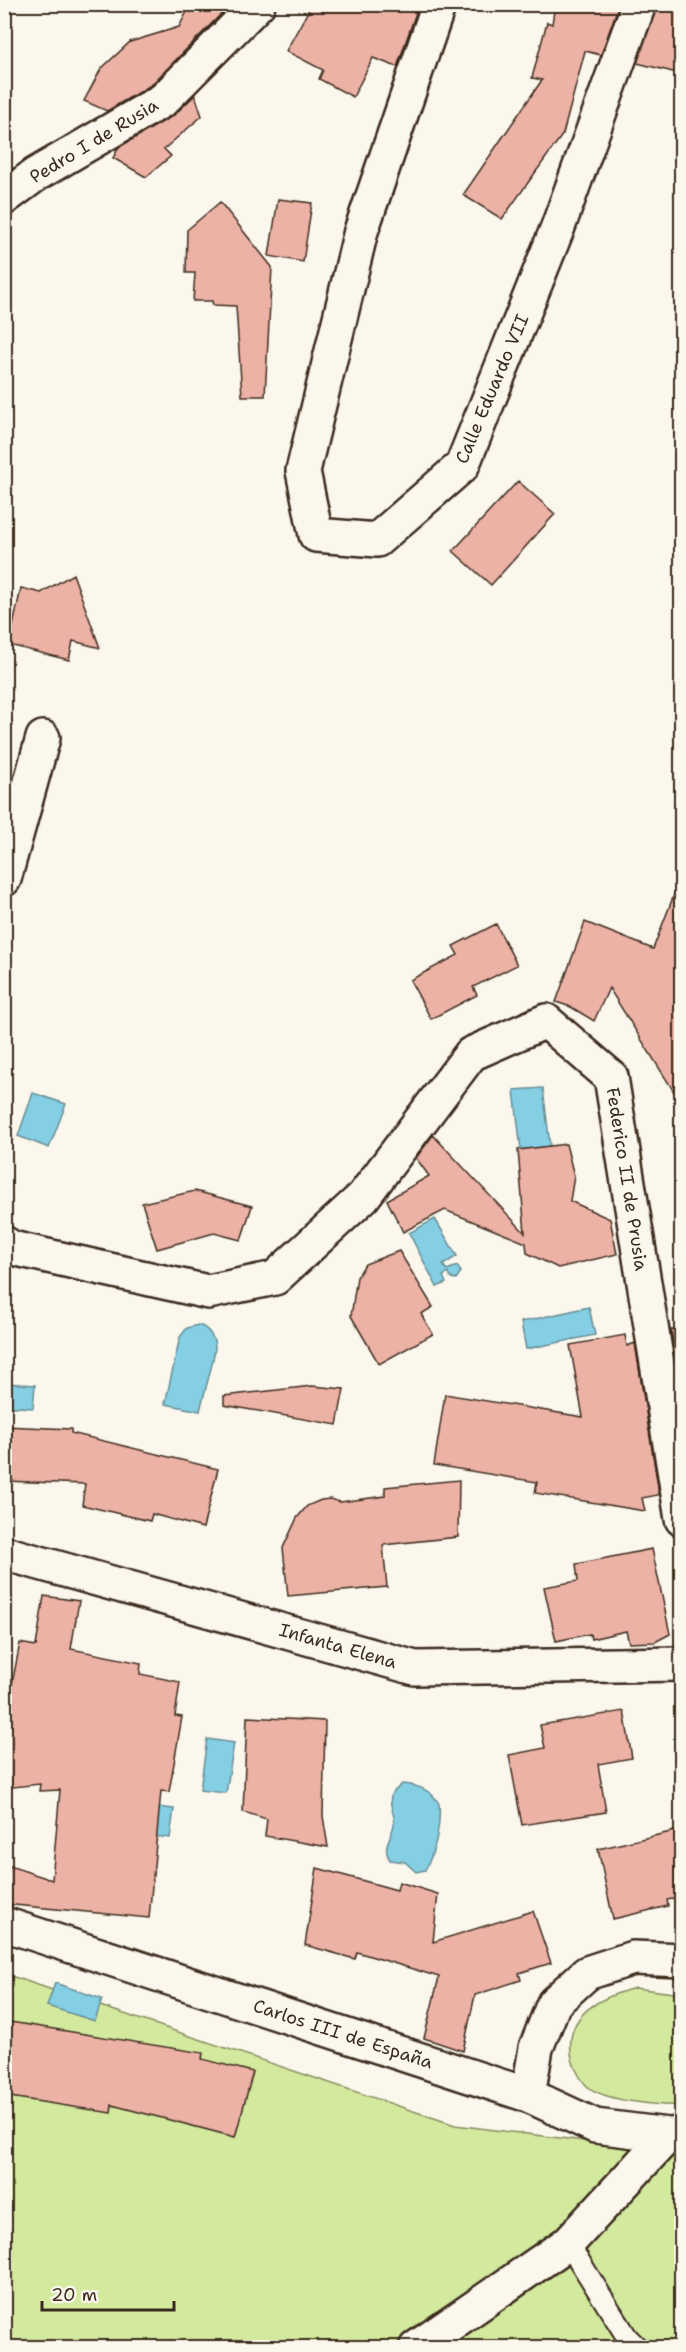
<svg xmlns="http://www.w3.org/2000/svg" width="686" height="2352" viewBox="0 0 686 2352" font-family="'Shantell Sans',sans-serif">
  <rect width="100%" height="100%" fill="#fbf7ec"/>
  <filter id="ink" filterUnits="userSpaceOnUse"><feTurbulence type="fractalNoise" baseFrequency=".0167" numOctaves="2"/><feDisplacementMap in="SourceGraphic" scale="12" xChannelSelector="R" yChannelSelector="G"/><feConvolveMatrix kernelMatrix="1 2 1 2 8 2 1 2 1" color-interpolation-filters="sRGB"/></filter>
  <g filter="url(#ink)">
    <!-- green -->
    <path fill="#d2e99e" stroke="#868a5e" stroke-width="1.5" d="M 5,1974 L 455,2125 L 681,2153 L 681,2347 L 5,2348 Z
      M 635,1988 L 681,1994 L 681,2105 C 660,2106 603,2101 587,2086 C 579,2078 572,2063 571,2053 C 566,2013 601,1997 635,1988 Z"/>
    <!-- water -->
    <path fill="#84cfe4" stroke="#678d95" stroke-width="1.5" d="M 543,1088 L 550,1146 L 521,1150 L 514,1090 Z
      M 33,1093 L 66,1104 L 49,1148 L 18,1136 Z
      M 435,1219 L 457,1256 L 443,1265 L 447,1270 L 457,1266 L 461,1272 L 456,1279 L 450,1278 L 448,1273 L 443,1276 L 446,1283 L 437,1287 L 409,1233 Z
      M 589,1307 L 595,1335 L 526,1349 L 521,1322 Z
      M 198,1325 C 207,1327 214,1336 215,1346 C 215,1359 203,1396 200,1411 L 165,1404 L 180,1337 L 187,1328 Z
      M 5,1383 L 35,1385 L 33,1408 L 5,1406 Z
      M 207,1739 L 234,1743 L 226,1793 L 200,1790 Z
      M 402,1784 C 417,1785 432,1790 439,1804 C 441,1825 435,1852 425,1870 L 416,1872 L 405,1862 L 390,1860 C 381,1846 392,1838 394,1824 C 396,1814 387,1803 392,1794 C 394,1791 399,1787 402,1784 Z
      M 129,1804 L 174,1809 L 170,1838 L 126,1833 Z
      M 55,1983 L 102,1999 L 95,2021 L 47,2006 Z"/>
    <!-- building -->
    <path fill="#ecb2a5" stroke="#3b2a1e" stroke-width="1.5" d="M 191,4 L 231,4 L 151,85 L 107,111 L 84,101 L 101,69 L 130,42 L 179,27 Z
      M 312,4 L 419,4 L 397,67 L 373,58 L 353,97 L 319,79 L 323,70 L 286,51 Z
      M 555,4 L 619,4 L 601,55 L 585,51 L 563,134 L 502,219 L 463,195 L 542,80 L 532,78 L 547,22 L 552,24 Z
      M 657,4 L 681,4 L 681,74 L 637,63 Z
      M 195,95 L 202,116 L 164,149 L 171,156 L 146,177 L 113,158 L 119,147 L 173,116 Z
      M 278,199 L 312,203 L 303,262 L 269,256 Z
      M 220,202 L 272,267 L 265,396 L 242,396 L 236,306 L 213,305 L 212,301 L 193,301 L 195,273 L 186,273 L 187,230 Z
      M 518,481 L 555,514 L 491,585 L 453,551 Z
      M 73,574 L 100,648 L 73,641 L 69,660 L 9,645 L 21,588 L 41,593 Z
      M 679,882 L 681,882 L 681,1103 L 609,988 L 594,1021 L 571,1007 L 556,1002 L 585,922 L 653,949 Z
      M 496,924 L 517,965 L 473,987 L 477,995 L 431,1019 L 410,980 L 458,955 L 453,946 Z
      M 433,1135 L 525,1233 L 518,1150 L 566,1144 L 574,1176 L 570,1201 L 610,1219 L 617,1254 L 558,1268 L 527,1253 L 526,1243 L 445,1210 L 403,1232 L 387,1200 L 429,1176 L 416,1158 Z
      M 195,1191 L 252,1206 L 241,1240 L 214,1233 L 157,1249 L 142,1203 Z
      M 399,1251 L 433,1307 L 421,1314 L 433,1334 L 379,1364 L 351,1316 L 357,1277 L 365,1264 Z
      M 681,1326 L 681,1398 L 671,1330 Z
      M 625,1335 L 627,1346 L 635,1343 L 658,1487 L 658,1495 L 642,1498 L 645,1511 L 535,1493 L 537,1482 L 434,1465 L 445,1394 L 583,1417 L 570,1345 Z
      M 312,1386 L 344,1389 L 337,1425 L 224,1405 L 224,1396 Z
      M 4,1426 L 71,1429 L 71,1433 L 218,1469 L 203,1528 L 152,1514 L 150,1521 L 82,1505 L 85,1484 L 4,1481 Z
      M 459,1480 L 458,1537 L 383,1545 L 387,1587 L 288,1596 L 283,1548 L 297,1518 L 307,1506 L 321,1500 L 330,1499 L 340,1502 L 385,1496 L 385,1487 Z
      M 652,1549 L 670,1634 L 655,1642 L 629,1643 L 626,1631 L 591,1639 L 590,1634 L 556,1641 L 544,1587 L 578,1581 L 576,1564 Z
      M 44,1596 L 79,1601 L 71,1649 L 141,1663 L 140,1674 L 180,1682 L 175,1716 L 182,1717 L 169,1792 L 161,1791 L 149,1918 L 4,1904 L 4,1864 L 52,1880 L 60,1790 L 39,1791 L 40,1784 L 4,1788 L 4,1725 L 20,1643 L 36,1646 Z
      M 624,1711 L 632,1758 L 598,1764 L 606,1812 L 522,1825 L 509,1755 L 545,1748 L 540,1725 Z
      M 247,1717 L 325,1721 L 323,1816 L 328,1847 L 265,1836 L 267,1819 L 243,1812 Z
      M 675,1831 L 681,1863 L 681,1897 L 667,1900 L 668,1906 L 613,1919 L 598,1849 Z
      M 317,1868 L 397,1890 L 399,1882 L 438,1894 L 433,1942 L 533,1911 L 551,1963 L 519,1973 L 521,1980 L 475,1995 L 463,2051 L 424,2038 L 439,1977 L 357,1952 L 355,1959 L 305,1945 Z
      M 4,2021 L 203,2053 L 202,2059 L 253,2072 L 235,2137 L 112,2105 L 111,2113 L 4,2096 Z"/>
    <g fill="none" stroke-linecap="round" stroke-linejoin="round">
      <defs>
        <path id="service" d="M 568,2243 L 627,2337 L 638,2348"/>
        <path id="minor" d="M 439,4 L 361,231 L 303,471 L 316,535 L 377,540 L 462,466 L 558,227 L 639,4
          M 4,198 L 35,175 L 163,100 L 258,4
          M 4,879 L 43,738
          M 4,1243 L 12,1248 L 208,1292 L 275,1278 L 363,1197 L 471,1054 L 546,1021 L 611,1077 L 682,1519
          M 4,1553 L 415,1668 L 682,1664
          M 4,1924 L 528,2095 L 595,2126 L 668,2135 L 682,2134
          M 528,2095 L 536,2048 L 554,2003 L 587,1973 L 633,1958 L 682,1960
          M 416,2348 L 568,2243 L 668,2135"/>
      </defs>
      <!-- service casing -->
      <use href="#service" stroke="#3b2a1e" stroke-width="24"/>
      <!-- minor casing -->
      <use href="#minor" stroke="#3b2a1e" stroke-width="38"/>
      <!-- service -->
      <use href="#service" stroke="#fbf7ec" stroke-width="20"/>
      <!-- minor -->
      <use href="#minor" stroke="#fbf7ec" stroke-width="33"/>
    </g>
  </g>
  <g text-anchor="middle" stroke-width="6" stroke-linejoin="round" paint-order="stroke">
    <!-- street labels -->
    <g font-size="18" fill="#3b2a1e" stroke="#fbf7ec">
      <text transform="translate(94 141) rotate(-31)" y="6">Pedro I de Rusia</text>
      <text transform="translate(492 389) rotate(-67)" y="6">Calle Eduardo VII</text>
      <text transform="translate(627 1179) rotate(81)" y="6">Federico II de Prusia</text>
      <text transform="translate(338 1646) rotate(16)" y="6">Infanta Elena</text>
      <text transform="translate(343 2034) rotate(18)" y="6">Carlos III de España</text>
    </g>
  </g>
  <!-- margin -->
  <rect width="686" height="2352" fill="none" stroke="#fbf7ec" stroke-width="24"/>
  <rect x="12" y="12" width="662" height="2328" fill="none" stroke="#3b2a1e" stroke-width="2" filter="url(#ink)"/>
  <!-- scale -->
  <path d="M42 2301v9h132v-9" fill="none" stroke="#3b2a1e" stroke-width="3"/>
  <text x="51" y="2301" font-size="18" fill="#3b2a1e" stroke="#fbf7ec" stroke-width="4.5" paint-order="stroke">20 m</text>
</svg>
